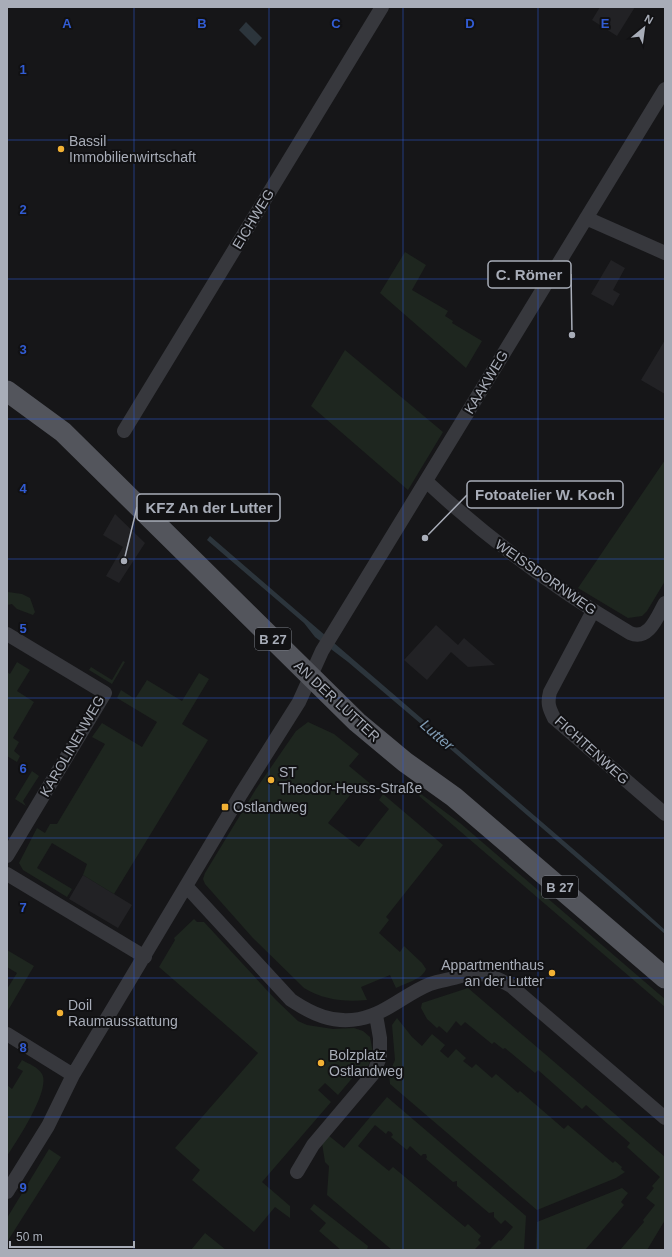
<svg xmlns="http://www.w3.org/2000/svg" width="672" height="1257" viewBox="0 0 672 1257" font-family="Arial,sans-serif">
  <rect width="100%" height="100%" fill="#161618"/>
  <!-- built -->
  <path fill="#222225" d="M 600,7 L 635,7 L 617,36 L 592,20 Z
    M 611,260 L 625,268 L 613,290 L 620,294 L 613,306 L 591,294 Z
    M 665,340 L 665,394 L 641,380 Z
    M 115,514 L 145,543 L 119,583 L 106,576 L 123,547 L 103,535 Z
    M 436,625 L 458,645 L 464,638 L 495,665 L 468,667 L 451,652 L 427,680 L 404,660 Z
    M 83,875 L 132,905 L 118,928 L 69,899 Z"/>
  <!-- green -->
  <path fill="#1e261f" d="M 405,252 L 426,265 L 412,290 L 448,311 L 445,316 L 453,321 L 452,323 L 482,341 L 466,368 L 380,293 Z
    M 345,350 L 443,432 L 408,490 L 311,406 Z
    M 665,460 L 665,581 L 647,611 L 642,616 L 628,618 L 578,588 Z
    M 8,592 L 22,594 L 30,598 L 35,612 L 33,615 L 17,609 L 12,604 L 7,605 Z
    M 123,661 L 125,662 L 112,684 L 89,670 L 91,667 L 112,680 Z
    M 17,662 L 30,670 L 17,691 L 34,702 L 13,738 L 19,742 L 14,751 L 20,756 L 17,762 L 7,756 L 7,672 L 10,674 Z
    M 199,673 L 209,679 L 182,724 L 208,740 L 114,894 L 83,875 L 87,864 L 52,843 L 37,868 L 72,889 L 67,897 L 23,870 L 19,863 L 37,828 L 45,833 L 50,824 L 57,824 L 105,744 L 92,737 L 102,723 L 142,747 L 157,722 L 117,698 L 121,690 L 135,699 L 147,680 L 182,701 Z
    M 308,722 L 334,734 L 359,754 L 349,766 L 372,785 L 368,791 L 358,785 L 328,823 L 359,847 L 389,809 L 379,800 L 383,794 L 443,845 L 386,917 L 389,920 L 379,933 L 400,952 L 404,946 L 422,963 L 426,969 C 423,979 404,984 396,988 L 390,975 L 361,987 L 367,1000 C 344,1002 324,1000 304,988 L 252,937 L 205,884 L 203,879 L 205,873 L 256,789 L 296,731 Z
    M 32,771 L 39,776 L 23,801 L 26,806 L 15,799 Z
    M 421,794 L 460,823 L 659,994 L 665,999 L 665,1007 L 419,796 Z
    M 194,919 L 197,922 L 204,922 L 276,1000 L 298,1021 L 307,1025 L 333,1029 L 354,1028 L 363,1031 L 370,1037 L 373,1053 L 369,1064 L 362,1074 L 354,1076 L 338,1095 L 325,1083 L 318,1090 L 331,1102 L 262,1182 L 290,1206 L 290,1218 L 275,1207 L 254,1232 L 192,1180 L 200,1170 L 175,1148 L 258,1053 L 159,967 L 175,940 L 174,938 Z
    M 7,950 L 34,966 L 7,1012 L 7,989 L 17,973 L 7,967 Z
    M 468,988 L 665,1157 L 665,1220 L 647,1250 L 620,1250 L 644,1222 L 643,1220 L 655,1205 L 646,1198 L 654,1188 L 652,1186 L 660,1177 L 627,1147 L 630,1143 L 586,1105 L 582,1109 L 538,1070 L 535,1073 L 505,1048 L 503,1049 L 494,1042 L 492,1044 L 465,1022 L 461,1026 L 456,1021 L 447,1033 L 439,1026 L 437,1028 L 427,1019 L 421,1008 L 422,1003 Z
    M 397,1018 L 412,1037 L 422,1046 L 432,1034 L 445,1045 L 440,1051 L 448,1058 L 456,1049 L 466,1058 L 463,1061 L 472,1068 L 476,1064 L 492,1078 L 496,1074 L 518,1093 L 520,1091 L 564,1129 L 568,1125 L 613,1163 L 615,1161 L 622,1167 L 621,1169 L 625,1172 L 616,1178 L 537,1210 L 390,1084 L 389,1074 L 395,1060 L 392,1025 Z
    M 22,1060 C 29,1064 38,1067 42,1074 C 51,1090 16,1142 7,1156 L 7,1085 L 12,1089 L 23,1071 L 17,1068 Z
    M 387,1097 L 526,1216 L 524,1250 L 489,1250 L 499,1240 L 501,1241 L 513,1227 L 505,1220 L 501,1224 L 494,1217 L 494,1212 L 489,1213 L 457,1186 L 457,1181 L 453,1182 L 426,1159 L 427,1157 L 426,1154 L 423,1154 L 421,1156 L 410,1146 L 407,1150 L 391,1137 L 393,1135 L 391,1132 L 388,1131 L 386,1134 L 375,1125 L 358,1146 L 389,1171 L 393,1167 L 465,1227 L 468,1224 L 481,1236 L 478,1240 L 481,1243 L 474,1250 L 392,1250 L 327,1195 L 329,1166 L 325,1162 L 322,1143 L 328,1135 L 344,1148 Z
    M 49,1149 L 61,1157 L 7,1242 L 7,1218 Z
    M 622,1188 L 628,1193 L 621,1202 L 624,1205 L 585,1250 L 536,1250 L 537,1222 Z
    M 314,1204 L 368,1246 L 367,1250 L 341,1250 L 319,1231 L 326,1223 L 310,1209 Z
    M 205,1233 L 226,1250 L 191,1250 Z"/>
  <!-- water -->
  <path fill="#2c353c" d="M 246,22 L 262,38 L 255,46 L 239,30 Z
    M 210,536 L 623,892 L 665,930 L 665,934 L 434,735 L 348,662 L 315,637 L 304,623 L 207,540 Z"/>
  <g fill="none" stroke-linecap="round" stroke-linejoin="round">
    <!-- street -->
    <path stroke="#37383d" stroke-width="14" d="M 586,218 L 665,253
      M 124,431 L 382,7
      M 426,481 C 490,541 554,588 630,633 C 649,641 657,617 665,603
      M 593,611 L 550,692 C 547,703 549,708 554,718 L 665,814
      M 7,634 L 105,693 L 7,856
      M 7,874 L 145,957
      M 186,886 L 291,1000 C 312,1014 333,1024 359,1019 C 386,1014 405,994 430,984 C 438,981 446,980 454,978 C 478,971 489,973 511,986 L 665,1118
      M 7,1034 L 73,1075
      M 297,1172 L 313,1145 L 373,1074 L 380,1057 L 380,1038 L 376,1015
      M 7,1192 L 48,1126 L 73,1075 L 241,794 L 299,702 L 322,651 L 665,89"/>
    <!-- primary -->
    <path stroke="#53555c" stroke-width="21" d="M 7,391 L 63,432 L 357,722 L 405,762 L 454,797 L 665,978"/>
  </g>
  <!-- grid -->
  <path fill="none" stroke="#325cd3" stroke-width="1" stroke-opacity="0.55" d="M 134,7 L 134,1250M 269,7 L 269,1250M 403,7 L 403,1250M 538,7 L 538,1250M 7,140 L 665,140M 7,279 L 665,279M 7,419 L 665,419M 7,559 L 665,559M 7,698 L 665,698M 7,838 L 665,838M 7,978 L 665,978M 7,1117 L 665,1117"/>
  <!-- markers -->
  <g fill="#f2b134" stroke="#111113" stroke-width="1.5">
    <circle cx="61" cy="149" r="4"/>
    <circle cx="271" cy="780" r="4"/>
    <rect x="221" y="803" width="8" height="8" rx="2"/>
    <circle cx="552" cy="973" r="4"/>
    <circle cx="60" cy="1013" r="4"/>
    <circle cx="321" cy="1063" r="4"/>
  </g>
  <g text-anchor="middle" stroke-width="4" stroke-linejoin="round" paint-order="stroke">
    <!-- shield labels -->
    <g fill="#111113" stroke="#7b7e86" stroke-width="1">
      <rect x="255" y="628" width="36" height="22" rx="3"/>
      <rect x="542" y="876" width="36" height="22" rx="3"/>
    </g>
    <g font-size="13" font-weight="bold" fill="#a8adb8">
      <text x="273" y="644">B 27</text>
      <text x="560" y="892">B 27</text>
    </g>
    <!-- poi labels -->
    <g font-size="14" fill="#a8adb8" stroke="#111113" text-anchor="start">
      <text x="69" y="146">Bassil<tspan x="69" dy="16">Immobilienwirtschaft</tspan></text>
      <text x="279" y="777">ST<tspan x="279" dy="16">Theodor-Heuss-Straße</tspan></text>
      <text x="233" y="812">Ostlandweg</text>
      <text x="544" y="970" text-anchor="end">Appartmenthaus<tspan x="544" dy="16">an der Lutter</tspan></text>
      <text x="68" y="1010">Doil<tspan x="68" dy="16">Raumausstattung</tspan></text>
      <text x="329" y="1060">Bolzplatz<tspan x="329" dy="16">Ostlandweg</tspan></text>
    </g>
    <!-- street labels -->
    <g font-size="14" fill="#a8adb8" stroke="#111113">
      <text transform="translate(253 219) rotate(-59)" y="5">EICHWEG</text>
      <text transform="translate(486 382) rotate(-59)" y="5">KAAKWEG</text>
      <text transform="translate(546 577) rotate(35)" y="5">WEISSDORNWEG</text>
      <text transform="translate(337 701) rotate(43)" y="5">AN DER LUTTER</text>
      <text transform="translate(72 746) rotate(-60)" y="5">KAROLINENWEG</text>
      <text transform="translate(592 750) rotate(42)" y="5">FICHTENWEG</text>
    </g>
    <!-- water labels -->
    <g font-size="15" font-style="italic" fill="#7f9bb3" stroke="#111113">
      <text transform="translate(437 735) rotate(41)" y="5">Lutter</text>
    </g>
  </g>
  <g font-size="13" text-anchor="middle" font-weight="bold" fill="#325cd3" stroke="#111113" stroke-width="4" stroke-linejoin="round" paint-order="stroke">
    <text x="67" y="28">A</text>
    <text x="202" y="28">B</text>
    <text x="336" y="28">C</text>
    <text x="470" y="28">D</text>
    <text x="605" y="28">E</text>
    <text x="23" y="74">1</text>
    <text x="23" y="214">2</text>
    <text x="23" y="354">3</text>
    <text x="23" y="493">4</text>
    <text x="23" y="633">5</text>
    <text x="23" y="773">6</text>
    <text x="23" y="912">7</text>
    <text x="23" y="1052">8</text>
    <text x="23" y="1192">9</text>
  </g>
  <!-- callouts -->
  <path fill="none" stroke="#a8adb8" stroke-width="1.5" d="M572 335L571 274M425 538L467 495M124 561L137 507"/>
  <g fill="#a8adb8" stroke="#111113" stroke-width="1.5">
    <circle cx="572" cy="335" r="4"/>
    <circle cx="425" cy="538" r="4"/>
    <circle cx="124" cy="561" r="4"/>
  </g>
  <g fill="#111113" stroke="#a8adb8" stroke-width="1.5">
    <rect x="488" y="261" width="83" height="27" rx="4"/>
    <rect x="467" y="481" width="156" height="27" rx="4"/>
    <rect x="137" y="494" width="143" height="27" rx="4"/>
  </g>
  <g font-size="15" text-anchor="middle" font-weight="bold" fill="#a8adb8">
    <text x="529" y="280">C. Römer</text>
    <text x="545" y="500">Fotoatelier W. Koch</text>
    <text x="209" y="513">KFZ An der Lutter</text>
  </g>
  <!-- border -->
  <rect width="672" height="1257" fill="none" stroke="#a8adb8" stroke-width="16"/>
  <!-- north arrow -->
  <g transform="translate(644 28) rotate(29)" stroke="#111113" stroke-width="3" paint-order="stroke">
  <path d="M0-3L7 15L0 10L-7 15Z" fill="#a8adb8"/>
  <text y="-6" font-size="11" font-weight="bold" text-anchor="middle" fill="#a8adb8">N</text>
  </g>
  <!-- scale -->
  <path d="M10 1241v6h124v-6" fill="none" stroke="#a8adb8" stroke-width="2"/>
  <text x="16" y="1241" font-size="12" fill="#a8adb8" stroke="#111113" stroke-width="3" paint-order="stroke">50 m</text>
</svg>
